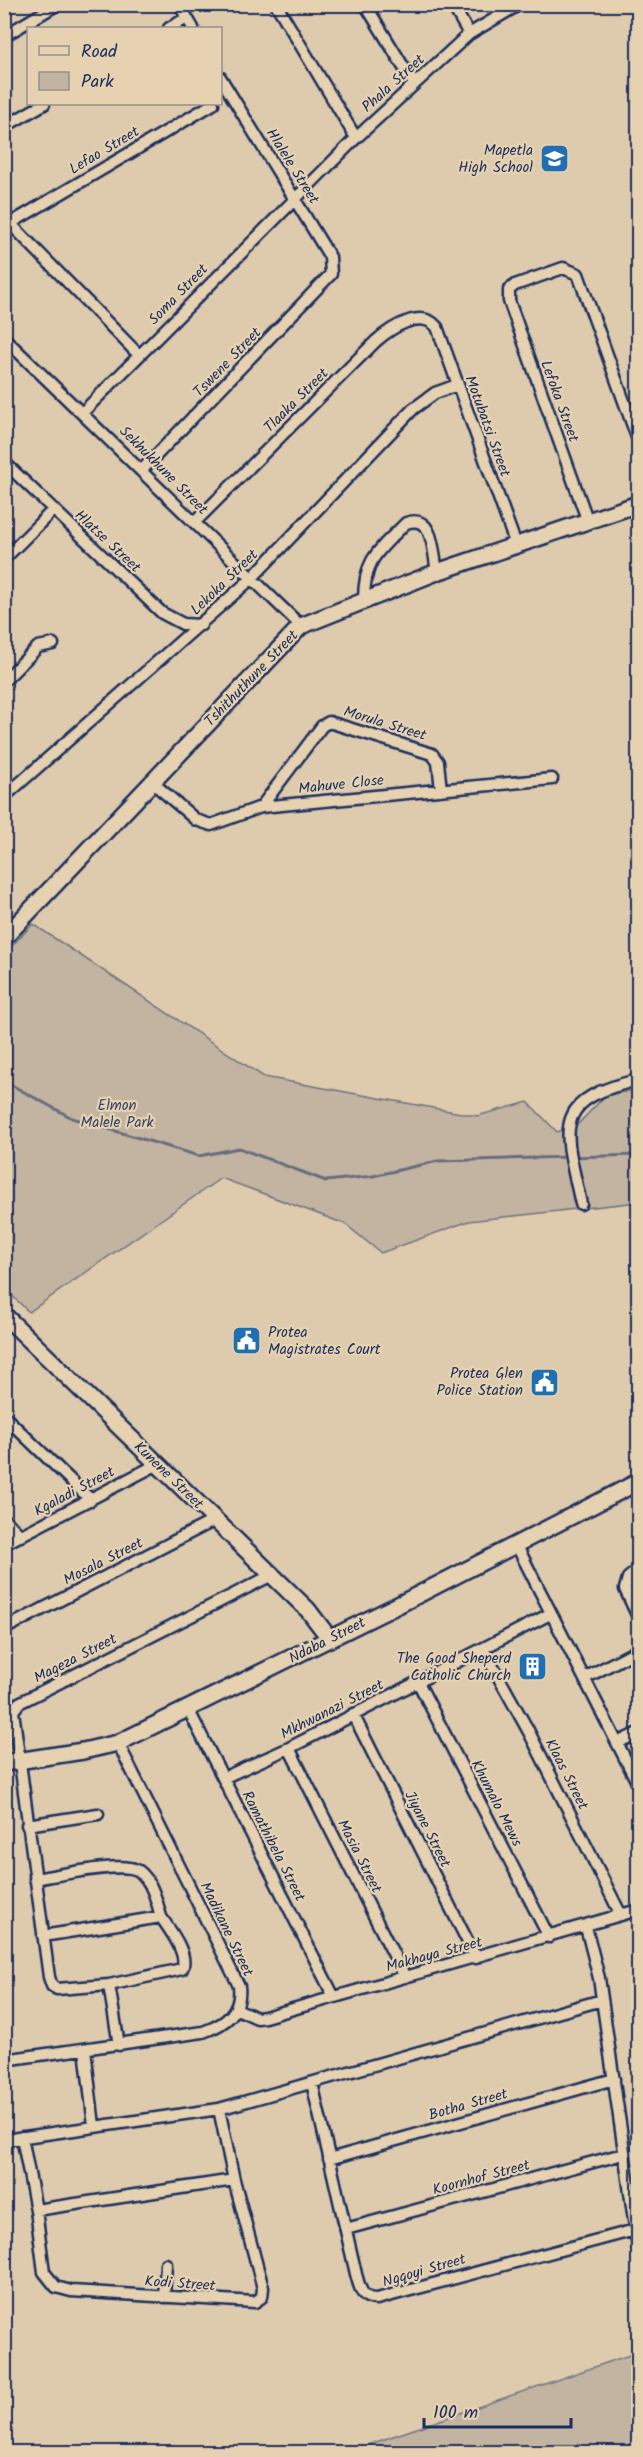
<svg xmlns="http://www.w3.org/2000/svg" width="643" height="2457" viewBox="0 0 643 2457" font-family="Kalam,sans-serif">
  <rect width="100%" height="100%" fill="#decbad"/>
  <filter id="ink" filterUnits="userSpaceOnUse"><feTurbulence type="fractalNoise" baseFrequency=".0167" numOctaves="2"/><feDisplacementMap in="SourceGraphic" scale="12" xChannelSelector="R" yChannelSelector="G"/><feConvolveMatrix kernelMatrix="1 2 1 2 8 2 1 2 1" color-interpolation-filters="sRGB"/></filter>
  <g filter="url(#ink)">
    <!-- green -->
    <path fill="#c2b4a1" stroke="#6e7280" stroke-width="1.5" d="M 33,924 L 264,1077 L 477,1116 L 528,1102 L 557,1132 L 576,1126 L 605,1096 L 638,1089 L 638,1202 L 469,1221 L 381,1253 L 345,1224 L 221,1178 L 29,1312 L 5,1289 L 4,954 Z
      M 638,2352 L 638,2452 L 347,2452 Z"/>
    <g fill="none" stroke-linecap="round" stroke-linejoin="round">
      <!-- stream -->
      <path stroke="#686c7d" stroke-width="3" d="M 4,1081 L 72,1118 L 199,1156 L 239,1148 L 326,1181 L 373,1176 L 438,1161 L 638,1155"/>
      <defs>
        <path id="street" d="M 179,4 L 193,28
          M 276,4 L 356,138
          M 365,4 L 414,84
          M 452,4 L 469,34
          M 169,28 L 187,18
          M 4,36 L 58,4
          M 4,127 L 44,104
          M 4,217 L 139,355
          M 11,223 L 213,104
          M 4,338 L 301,626
          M 83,412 L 356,138 L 469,34 L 520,4
          M 4,462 L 162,613 L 183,624 L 201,625
          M 142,470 L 331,274 L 330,257 L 220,77
          M 195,522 L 376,341 C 391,328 421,308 437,327 L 516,545
          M 588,522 L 509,301 L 509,290 L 515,285 L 563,268 L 578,274 L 638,440
          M 4,559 L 53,510
          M 364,600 C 364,559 378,551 406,523 C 434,513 433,552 437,572
          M 4,681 L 38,647 L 53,644
          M 152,782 L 196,820 L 211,825 L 261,807 L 552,779
          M 4,797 L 251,579 L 413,409 L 435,393 L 457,385
          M 261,807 L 322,726 L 329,722 L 432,754 L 438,762 L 441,790
          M 581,1204 C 565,1130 549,1100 638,1080
          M 4,1416 L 91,1500
          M 4,1519 L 21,1536
          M 4,1544 L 158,1464
          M 516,1544 L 638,1784
          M 638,1570 L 628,1578 L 625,1589 L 638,1617
          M 4,1629 L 215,1520
          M 483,1649 L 529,1732 L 621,1915
          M 585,1678 L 638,1650
          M 418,1682 L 549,1937
          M 188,1709 L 334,1997
          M 353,1714 L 476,1958
          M 617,1743 L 638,1733
          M 289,1748 L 405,1977
          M 223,1778 L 289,1748 L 550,1614
          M 27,1825 L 98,1814
          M 35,1879 C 56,1876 124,1860 139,1871 C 152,1881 157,1902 161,1917
          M 586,1927 L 599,1978 L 638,2248
          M 43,1936 L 161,1917 C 169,1929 189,1954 182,1969 L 109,1985
          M 237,2009 L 257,2018 L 265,2017 L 638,1910
          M 119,2045 L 109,1985 L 57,1989 L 52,1986 L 49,1977 L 13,1711 L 19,1703 L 272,1575
          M 85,2049 L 94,2126
          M 4,2060 L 203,2032 C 226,2024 242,2012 239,1986 L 118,1743
          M 312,2083 L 356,2274 C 360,2288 361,2299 377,2299 L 635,2230
          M 22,2137 L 36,2210 L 44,2272 L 56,2287 L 71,2291 L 255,2302 L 262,2297 L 263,2288 L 234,2180 L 219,2109
          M 4,2140 L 219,2109 L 602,2000
          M 329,2159 L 614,2079
          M 36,2210 L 234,2180
          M 346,2229 L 623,2154
          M 164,2297 L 166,2264"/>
        <path id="secondary" d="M 4,938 L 301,626 L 437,572 L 638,504
          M 4,1315 L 308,1610 L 330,1639
          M 4,1763 L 83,1751 L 118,1743 L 402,1603 L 638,1482"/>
      </defs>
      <!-- street casing -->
      <use href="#street" stroke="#1b2f5e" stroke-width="15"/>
      <!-- secondary casing -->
      <use href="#secondary" stroke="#1b2f5e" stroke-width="20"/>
      <!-- street -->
      <use href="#street" stroke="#e6d2b0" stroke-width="10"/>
      <!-- secondary -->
      <use href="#secondary" stroke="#e6d2b0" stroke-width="15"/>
    </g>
  </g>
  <!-- icons -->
  <defs>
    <symbol id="school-square" viewBox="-11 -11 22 22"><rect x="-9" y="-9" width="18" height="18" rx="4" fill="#1f6fb2" stroke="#e6d2b0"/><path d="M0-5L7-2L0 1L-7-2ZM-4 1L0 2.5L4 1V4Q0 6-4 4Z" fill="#fff"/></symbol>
    <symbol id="civic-square" viewBox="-11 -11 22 22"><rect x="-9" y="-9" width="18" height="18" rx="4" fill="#1f6fb2" stroke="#e6d2b0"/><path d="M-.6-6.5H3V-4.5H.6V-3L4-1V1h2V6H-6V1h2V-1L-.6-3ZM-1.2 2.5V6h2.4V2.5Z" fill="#fff"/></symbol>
    <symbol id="building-square" viewBox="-11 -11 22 22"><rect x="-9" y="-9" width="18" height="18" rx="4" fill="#1f6fb2" stroke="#e6d2b0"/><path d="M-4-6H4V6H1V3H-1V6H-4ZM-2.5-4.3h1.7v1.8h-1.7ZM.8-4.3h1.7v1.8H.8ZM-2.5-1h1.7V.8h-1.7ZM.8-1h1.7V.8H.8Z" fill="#fff"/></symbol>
  </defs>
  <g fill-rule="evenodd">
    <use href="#school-square" x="538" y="142" width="33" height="33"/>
    <use href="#civic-square" x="230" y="1324" width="33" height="33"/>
    <use href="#civic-square" x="528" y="1366" width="33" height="33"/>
    <use href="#building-square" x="516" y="1650" width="33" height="33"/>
  </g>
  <g text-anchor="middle" stroke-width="4.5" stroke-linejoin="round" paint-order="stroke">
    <!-- street labels -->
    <g font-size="15" fill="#1b2f5e" stroke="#e6d2b0">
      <text transform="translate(393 83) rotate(-42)" y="5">Phala Street</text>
      <text transform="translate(104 150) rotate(-31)" y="5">Lefao Street</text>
      <text transform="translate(293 166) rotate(58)" y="5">Hlalele Street</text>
      <text transform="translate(178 294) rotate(-46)" y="5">Soma Street</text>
      <text transform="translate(227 362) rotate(-46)" y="5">Tswene Street</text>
      <text transform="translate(296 400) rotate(-45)" y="5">Tlaaka Street</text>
      <text transform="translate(560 401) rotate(70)" y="5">Lefoka Street</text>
      <text transform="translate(488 426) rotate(70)" y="5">Motubatsi Street</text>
      <text transform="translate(164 470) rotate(45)" y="5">Sekhukhune Street</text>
      <text transform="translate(108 541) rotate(43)" y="5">Hlatse Street</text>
      <text transform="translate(224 582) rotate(-44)" y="5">Lekoka Street</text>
      <text transform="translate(251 678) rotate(-46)" y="5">Tshithuthune Street</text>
      <text transform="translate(385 723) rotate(17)" y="5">Morula Street</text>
      <text transform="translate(341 784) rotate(-6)" y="5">Mahuve Close</text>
      <text transform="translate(169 1475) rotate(44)" y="5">Kunene Street</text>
      <text transform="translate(74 1491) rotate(-28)" y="5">Kgaladi Street</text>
      <text transform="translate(103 1561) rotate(-27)" y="5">Mosala Street</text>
      <text transform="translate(327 1640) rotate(-27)" y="5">Ndaba Street</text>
      <text transform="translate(75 1658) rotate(-27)" y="5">Mageza Street</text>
      <text transform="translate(332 1709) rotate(-27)" y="5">Mkhwanazi Street</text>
      <text transform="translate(567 1774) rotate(63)" y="5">Klaas Street</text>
      <text transform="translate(497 1803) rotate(63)" y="5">Khumalo Mews</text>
      <text transform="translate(428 1829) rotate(63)" y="5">Jiyane Street</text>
      <text transform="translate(274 1846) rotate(63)" y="5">Ramathibela Street</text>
      <text transform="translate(360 1856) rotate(63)" y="5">Masia Street</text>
      <text transform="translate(227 1929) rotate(64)" y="5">Madikane Street</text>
      <text transform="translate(434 1954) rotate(-15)" y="5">Makhaya Street</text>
      <text transform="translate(468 2104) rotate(-16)" y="5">Botha Street</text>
      <text transform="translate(481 2177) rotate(-15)" y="5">Koornhof Street</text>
      <text transform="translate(424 2270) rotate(-16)" y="5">Ngqoyi Street</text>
      <text transform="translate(180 2283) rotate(4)" y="5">Kodi Street</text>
    </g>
    <!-- poi labels -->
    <g font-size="15" fill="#1b2f5e" stroke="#e6d2b0" text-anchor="end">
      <text x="533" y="155">Mapetla<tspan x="533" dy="17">High School</tspan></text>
      <text x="268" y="1337" text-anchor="start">Protea<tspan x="268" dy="17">Magistrates Court</tspan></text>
      <text x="523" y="1378">Protea Glen<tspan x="523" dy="17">Police Station</tspan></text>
      <text x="511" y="1663">The Good Sheperd<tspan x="511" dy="17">Catholic Church</tspan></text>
    </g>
    <!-- park labels -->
    <g font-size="15" fill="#344368" stroke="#e6d2b0">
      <text x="117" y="1110">Elmon<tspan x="117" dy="17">Malele Park</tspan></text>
    </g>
  </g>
  <!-- margin -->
  <rect width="643" height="2457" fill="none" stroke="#e6d2b0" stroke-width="24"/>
  <rect x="12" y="12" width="619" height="2433" fill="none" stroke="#1b2f5e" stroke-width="2" filter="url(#ink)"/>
  <!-- legend -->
  <rect x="27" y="27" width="195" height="78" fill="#e6d2b0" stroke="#95918f" stroke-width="1.5"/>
  <rect x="39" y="46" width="30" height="9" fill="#e6d2b0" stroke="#95918f" stroke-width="1.5"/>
  <text x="81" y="57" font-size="18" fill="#1b2f5e">Road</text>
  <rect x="39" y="72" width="30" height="18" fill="#c2b4a1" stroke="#95918f" stroke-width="1.5"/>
  <text x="81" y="87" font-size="18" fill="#1b2f5e">Park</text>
  <!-- scale -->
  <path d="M424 2418v9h147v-9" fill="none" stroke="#1b2f5e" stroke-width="3"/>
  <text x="433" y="2418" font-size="18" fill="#1b2f5e" stroke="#e6d2b0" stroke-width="4.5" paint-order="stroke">100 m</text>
</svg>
